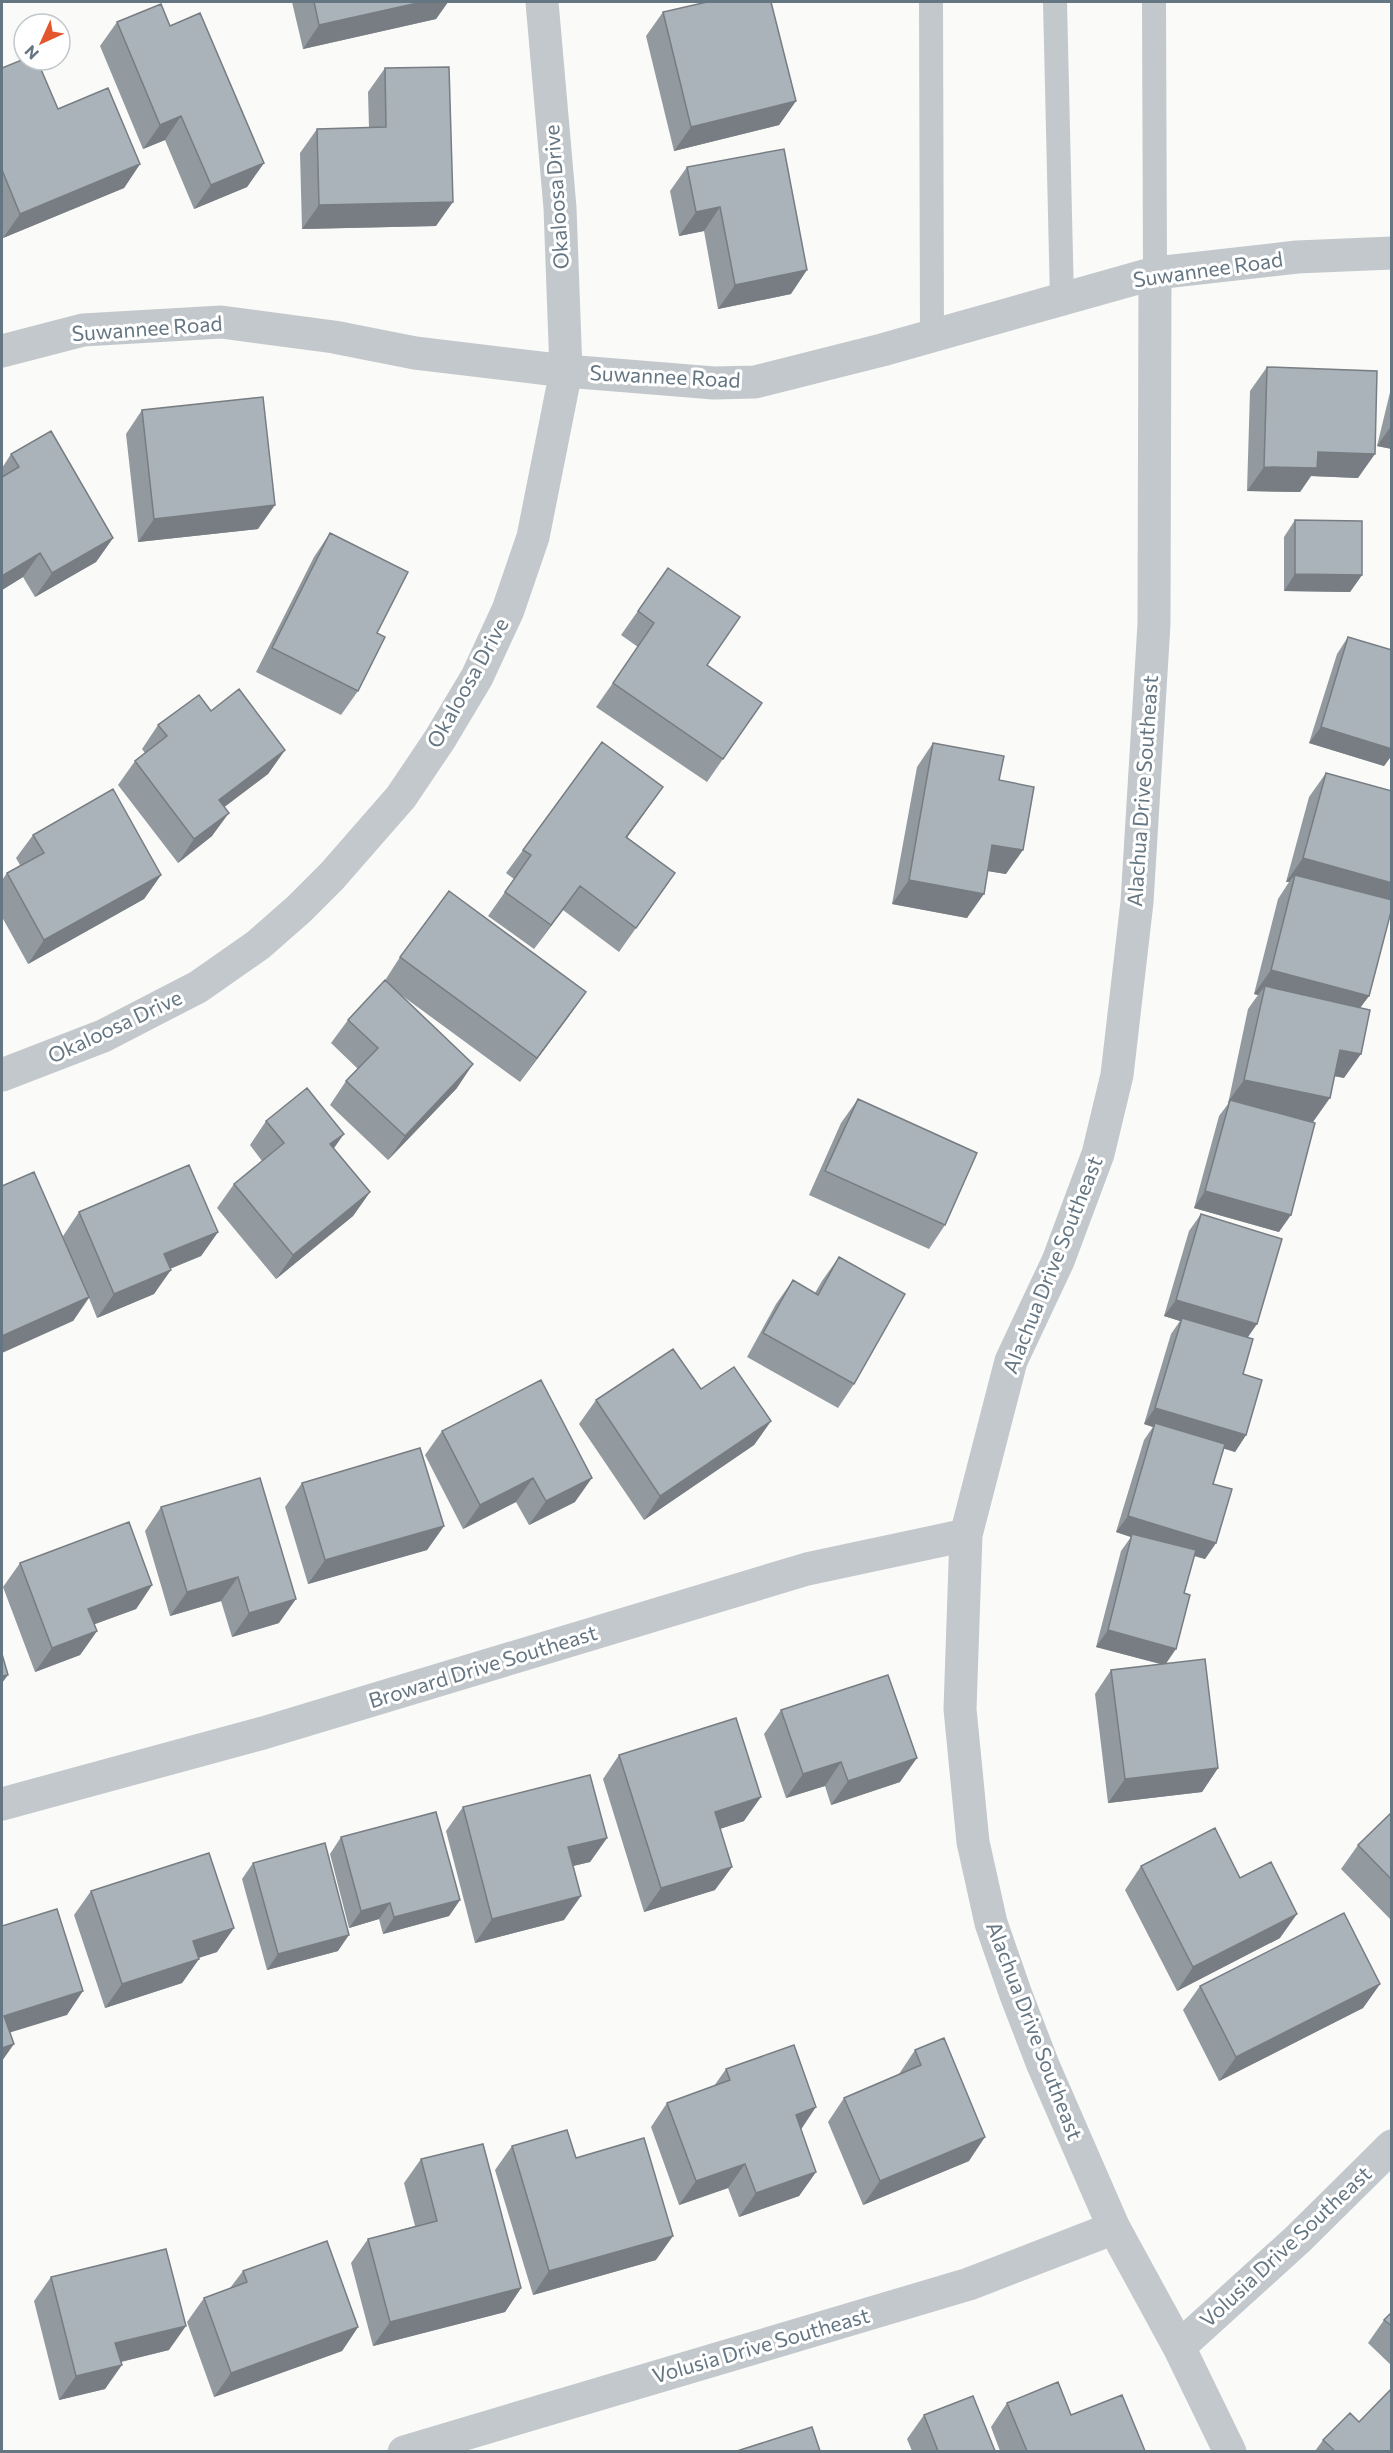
<svg xmlns="http://www.w3.org/2000/svg" width="1393" height="2453" viewBox="0 0 1393 2453" font-family="Commissioner,sans-serif">
  <rect width="100%" height="100%" fill="#fafaf8"/>
  <g fill="none" stroke-linecap="round" stroke-linejoin="round">
    <!-- lane -->
    <path stroke="#c3c8cc" stroke-width="24" d="M 931,2 L 932,336
      M 1055,2 L 1062,299
      M 1154,2 L 1155,273"/>
    <!-- street -->
    <path stroke="#c3c8cc" stroke-width="33" d="M 1155,273 L 1154,624 L 1137,902 L 1117,1075 L 1098,1154 L 1058,1261 L 1011,1361 L 966,1535 L 960,1709 L 973,1842 L 991,1923 L 1016,1995 L 1043,2065 L 1114,2228 L 1179,2347 L 1230,2452
      M 2,351 L 83,330 L 221,322 L 334,337 L 415,353 L 566,371 L 714,383 L 755,382 L 882,350 L 1155,273 L 1297,257 L 1392,253
      M 2,1075 L 103,1036 L 198,987 L 258,945 L 299,909 L 332,876 L 401,797 L 440,739 L 477,677 L 508,610 L 533,537 L 566,371 L 560,208 L 542,2
      M 2,1804 L 263,1733 L 807,1569 L 966,1535
      M 1179,2347 L 1298,2239 L 1392,2146
      M 404,2452 L 969,2284 L 1114,2228"/>
  </g>
  <!-- wall -->
  <path fill="#929a9f" d="M 292,2 L 448,2 L 436,19 L 303,49 Z
    M 663,12 L 796,101 L 779,125 L 674,151 L 646,36 Z
    M 117,22 L 264,163 L 247,187 L 194,209 L 165,140 L 143,149 L 100,46 Z
    M 2,68 L 58,109 L 140,164 L 124,188 L 3,238 L 2,234 Z
    M 385,68 L 436,226 L 302,229 L 300,153 L 317,129 L 369,128 L 368,92 Z
    M 687,167 L 791,294 L 718,309 L 704,231 L 679,236 L 670,191 Z
    M 1267,367 L 1358,478 L 1311,476 L 1300,492 L 1247,491 L 1250,391 Z
    M 1392,384 L 1392,449 L 1377,446 Z
    M 142,410 L 258,529 L 138,542 L 126,434 Z
    M 11,454 L 113,538 L 96,562 L 35,597 L 23,577 L 2,590 L 2,468 Z
    M 1295,520 L 1362,575 L 1350,592 L 1284,591 L 1284,537 Z
    M 330,533 L 377,633 L 358,691 L 341,715 L 256,672 L 314,557 Z
    M 668,568 L 707,665 L 762,703 L 707,782 L 596,707 L 638,647 L 621,635 Z
    M 1348,637 L 1392,650 L 1392,755 L 1384,766 L 1309,743 L 1337,654 Z
    M 211,711 L 285,750 L 268,774 L 224,807 L 212,836 L 178,863 L 118,785 L 135,761 L 145,753 L 142,749 L 158,725 Z
    M 933,743 L 999,780 L 1006,874 L 988,871 L 967,918 L 892,904 L 917,767 Z
    M 1326,773 L 1392,791 L 1392,911 L 1391,911 L 1369,996 L 1360,1007 L 1344,1078 L 1334,1076 L 1313,1122 L 1279,1232 L 1194,1208 L 1219,1116 L 1228,1104 L 1248,1009 L 1258,995 L 1254,994 L 1278,899 L 1289,882 L 1286,882 L 1309,797 Z
    M 646,811 L 627,837 L 675,873 L 619,952 L 563,910 L 534,949 L 488,916 L 514,879 L 506,873 L 523,850 Z
    M 33,835 L 161,875 L 144,899 L 28,964 L 2,917 L 2,880 L 7,873 L 20,865 L 16,858 Z
    M 400,957 L 569,1016 L 520,1082 L 393,989 L 457,1088 L 388,1160 L 330,1105 L 346,1081 L 358,1069 L 331,1043 L 348,1020 L 384,982 Z
    M 858,1099 L 945,1225 L 929,1249 L 809,1195 L 841,1123 Z
    M 266,1121 L 333,1148 L 370,1192 L 353,1216 L 276,1279 L 217,1208 L 234,1184 L 262,1161 L 250,1145 Z
    M 79,1212 L 218,1232 L 201,1256 L 170,1269 L 154,1294 L 97,1318 L 89,1298 L 73,1321 L 63,1236 Z
    M 1201,1214 L 1248,1338 L 1243,1374 L 1246,1435 L 1235,1452 L 1223,1448 L 1213,1484 L 1216,1543 L 1205,1559 L 1194,1556 L 1166,1664 L 1218,1768 L 1202,1792 L 1108,1803 L 1095,1694 L 1111,1670 L 1160,1664 L 1096,1647 L 1121,1551 L 1131,1537 L 1116,1532 L 1144,1440 L 1153,1427 L 1144,1424 L 1171,1334 L 1180,1321 L 1164,1316 L 1189,1231 Z
    M 839,1257 L 854,1384 L 838,1408 L 747,1357 L 776,1304 L 793,1280 L 815,1293 L 822,1281 Z
    M 541,1380 L 575,1502 L 529,1525 L 516,1502 L 463,1529 L 425,1455 L 442,1431 Z
    M 701,1389 L 771,1421 L 754,1445 L 644,1520 L 579,1424 L 596,1400 Z
    M 260,1478 L 279,1623 L 232,1637 L 221,1601 L 170,1616 L 145,1531 L 161,1507 Z
    M 302,1483 L 444,1526 L 427,1550 L 308,1584 L 285,1507 Z
    M 20,1563 L 152,1585 L 136,1609 L 94,1624 L 97,1631 L 80,1655 L 35,1672 L 3,1587 Z
    M 781,1710 L 900,1782 L 831,1805 L 825,1786 L 786,1798 L 764,1734 Z
    M 619,1755 L 744,1821 L 720,1829 L 715,1890 L 644,1912 L 603,1779 Z
    M 463,1807 L 607,1838 L 590,1862 L 573,1866 L 564,1920 L 475,1943 L 446,1831 Z
    M 1392,1812 L 1392,1921 L 1341,1869 L 1358,1845 Z
    M 341,1837 L 460,1900 L 449,1916 L 383,1934 L 379,1919 L 349,1928 L 330,1854 Z
    M 253,1863 L 338,1951 L 267,1970 L 242,1879 Z
    M 1141,1866 L 1240,1878 L 1280,1938 L 1177,1991 L 1125,1890 Z
    M 91,1891 L 217,1952 L 198,1958 L 199,1959 L 182,1983 L 105,2008 L 74,1915 Z
    M 1380,1984 L 1363,2008 L 1219,2081 L 1183,2010 L 1200,1986 Z
    M 915,2050 L 969,2161 L 863,2205 L 828,2122 L 844,2098 L 899,2075 L 899,2074 Z
    M 726,2069 L 801,2129 L 816,2172 L 799,2196 L 739,2217 L 728,2188 L 679,2205 L 651,2127 L 667,2103 L 714,2086 Z
    M 512,2146 L 576,2158 L 656,2260 L 533,2295 L 495,2170 Z
    M 421,2159 L 521,2288 L 505,2312 L 373,2346 L 351,2263 L 368,2239 L 415,2226 L 404,2183 Z
    M 243,2271 L 358,2327 L 342,2351 L 214,2397 L 187,2322 L 204,2298 L 230,2288 Z
    M 51,2277 L 169,2350 L 121,2362 L 105,2389 L 59,2400 L 34,2301 Z
    M 1392,2312 L 1392,2366 L 1368,2343 L 1384,2320 Z
    M 1007,2403 L 1071,2415 L 1145,2451 L 1000,2451 L 991,2427 Z
    M 924,2415 L 995,2451 L 912,2451 L 907,2439 Z
    M 1359,2422 L 1392,2451 L 1315,2451 L 1323,2440 Z"/>
  <!-- shaded-wall -->
  <path fill="#777d82" d="M 422,2 L 448,2 L 436,19 L 303,49 L 319,25 Z
    M 796,101 L 779,125 L 674,151 L 691,127 Z
    M 181,116 L 165,140 L 143,149 L 160,125 Z
    M 264,163 L 247,187 L 194,209 L 211,185 Z
    M 140,164 L 124,188 L 3,238 L 20,214 Z
    M 453,202 L 436,226 L 302,229 L 319,205 Z
    M 720,207 L 704,231 L 679,236 L 696,212 Z
    M 807,270 L 791,294 L 718,309 L 735,285 Z
    M 1392,425 L 1392,449 L 1377,446 Z
    M 1318,452 L 1375,454 L 1358,478 L 1311,476 L 1300,492 L 1247,491 L 1264,467 Z
    M 275,505 L 258,529 L 138,542 L 154,519 Z
    M 113,538 L 96,562 L 35,597 L 52,573 Z
    M 40,553 L 23,577 L 2,590 L 2,576 Z
    M 1295,574 L 1362,575 L 1350,592 L 1284,591 Z
    M 1321,727 L 1392,749 L 1392,755 L 1384,766 L 1309,743 Z
    M 285,750 L 268,774 L 202,824 L 219,800 Z
    M 663,787 L 646,811 L 610,861 L 626,837 Z
    M 229,813 L 212,836 L 178,863 L 194,839 Z
    M 992,845 L 1023,850 L 1006,874 L 975,869 Z
    M 1303,858 L 1392,883 L 1392,911 L 1293,883 L 1295,875 L 1289,882 L 1286,882 Z
    M 161,875 L 144,899 L 28,964 L 44,940 Z
    M 909,880 L 984,894 L 967,918 L 892,904 Z
    M 580,886 L 563,910 L 534,949 L 551,925 Z
    M 1271,970 L 1369,996 L 1352,1019 L 1265,986 L 1258,995 L 1254,994 Z
    M 586,992 L 569,1016 L 520,1082 L 537,1058 Z
    M 1340,1050 L 1361,1054 L 1344,1078 L 1324,1074 Z
    M 473,1064 L 457,1088 L 388,1160 L 405,1136 Z
    M 1244,1080 L 1330,1098 L 1313,1122 L 1230,1100 L 1227,1103 Z
    M 344,1134 L 327,1158 L 330,1144 Z
    M 1205,1191 L 1291,1215 L 1279,1232 L 1194,1208 Z
    M 370,1192 L 353,1216 L 276,1279 L 293,1255 Z
    M 218,1232 L 201,1256 L 147,1278 L 164,1254 Z
    M 171,1270 L 154,1294 L 97,1318 L 114,1294 Z
    M 89,1297 L 73,1321 L 2,1353 L 2,1336 Z
    M 1176,1300 L 1257,1324 L 1246,1340 L 1182,1318 L 1180,1321 L 1164,1316 Z
    M 1155,1408 L 1246,1435 L 1235,1452 L 1154,1427 L 1155,1423 L 1153,1427 L 1144,1424 Z
    M 771,1421 L 754,1445 L 644,1520 L 660,1496 Z
    M 533,1478 L 516,1502 L 463,1529 L 480,1505 Z
    M 592,1478 L 575,1502 L 529,1525 L 546,1501 Z
    M 1128,1516 L 1216,1543 L 1205,1559 L 1132,1537 L 1132,1534 L 1131,1537 L 1116,1532 Z
    M 444,1526 L 427,1550 L 308,1584 L 325,1560 Z
    M 238,1577 L 221,1601 L 170,1616 L 187,1592 Z
    M 152,1585 L 136,1609 L 71,1633 L 88,1609 Z
    M 296,1599 L 279,1623 L 232,1637 L 249,1613 Z
    M 1108,1630 L 1176,1649 L 1165,1665 L 1096,1647 Z
    M 97,1631 L 80,1655 L 35,1672 L 52,1648 Z
    M 8,1675 L 2,1683 L 2,1676 Z
    M 917,1758 L 900,1782 L 831,1805 L 848,1781 Z
    M 841,1762 L 825,1786 L 786,1798 L 803,1774 Z
    M 1218,1768 L 1202,1792 L 1108,1803 L 1125,1779 Z
    M 761,1797 L 744,1821 L 698,1836 L 715,1812 Z
    M 607,1838 L 590,1862 L 551,1871 L 568,1847 Z
    M 732,1867 L 715,1890 L 644,1912 L 661,1888 Z
    M 581,1896 L 564,1920 L 475,1943 L 492,1919 Z
    M 460,1900 L 449,1916 L 383,1934 L 394,1917 Z
    M 390,1903 L 379,1919 L 349,1928 L 361,1911 Z
    M 1297,1914 L 1280,1938 L 1177,1991 L 1193,1967 Z
    M 234,1928 L 217,1952 L 177,1965 L 193,1941 Z
    M 349,1935 L 338,1951 L 267,1970 L 278,1954 Z
    M 199,1959 L 182,1983 L 105,2008 L 122,1984 Z
    M 1380,1984 L 1363,2008 L 1219,2081 L 1236,2057 Z
    M 83,1991 L 67,2015 L 2,2035 L 4,2016 Z
    M 14,2044 L 2,2061 L 2,2048 Z
    M 816,2107 L 800,2131 L 796,2115 Z
    M 985,2137 L 969,2161 L 863,2205 L 880,2181 Z
    M 745,2164 L 728,2188 L 679,2205 L 696,2181 Z
    M 816,2172 L 799,2196 L 739,2217 L 756,2193 Z
    M 673,2236 L 656,2260 L 533,2295 L 549,2271 Z
    M 521,2288 L 505,2312 L 373,2346 L 390,2322 Z
    M 186,2326 L 169,2350 L 99,2367 L 115,2343 Z
    M 358,2327 L 342,2351 L 214,2397 L 231,2373 Z
    M 122,2365 L 105,2389 L 59,2400 L 76,2376 Z"/>
  <!-- building -->
  <path fill="#aab3b9" stroke="#777d82" stroke-width="1.5" d="M 314,2 L 422,2 L 319,25 Z
    M 707,2 L 771,2 L 796,101 L 691,127 L 663,12 Z
    M 161,4 L 170,26 L 200,13 L 264,163 L 211,185 L 181,116 L 160,125 L 117,22 Z
    M 24,59 L 24,60 L 37,60 L 58,109 L 108,88 L 140,164 L 20,214 L 2,170 L 2,68 Z
    M 449,67 L 453,202 L 319,205 L 317,129 L 386,127 L 385,68 Z
    M 784,149 L 807,270 L 735,285 L 720,207 L 696,212 L 687,167 Z
    M 1267,367 L 1377,371 L 1375,454 L 1318,452 L 1317,468 L 1264,467 Z
    M 263,397 L 275,505 L 154,519 L 142,410 Z
    M 51,431 L 113,538 L 52,573 L 40,553 L 2,576 L 2,477 L 19,467 L 11,454 Z
    M 1295,520 L 1362,521 L 1362,575 L 1295,574 Z
    M 330,533 L 408,572 L 377,633 L 385,637 L 358,691 L 272,648 Z
    M 668,568 L 740,617 L 707,665 L 762,703 L 723,759 L 613,683 L 654,623 L 638,611 Z
    M 1348,637 L 1392,650 L 1392,749 L 1321,727 Z
    M 239,689 L 285,750 L 219,800 L 229,813 L 194,839 L 135,761 L 167,736 L 158,725 L 199,695 L 211,711 Z
    M 602,742 L 663,787 L 626,837 L 675,873 L 636,928 L 580,886 L 551,925 L 505,892 L 531,855 L 523,850 Z
    M 933,743 L 1004,756 L 999,780 L 1034,787 L 1023,850 L 992,845 L 984,894 L 909,880 Z
    M 1326,773 L 1392,791 L 1392,883 L 1303,858 Z
    M 113,789 L 161,875 L 44,940 L 7,873 L 44,853 L 33,835 Z
    M 1295,875 L 1392,900 L 1392,908 L 1369,996 L 1271,970 Z
    M 449,891 L 586,992 L 537,1058 L 400,957 Z
    M 385,980 L 473,1064 L 405,1136 L 346,1081 L 378,1048 L 348,1020 Z
    M 1265,986 L 1370,1010 L 1361,1054 L 1340,1050 L 1330,1098 L 1244,1080 Z
    M 307,1088 L 344,1134 L 330,1144 L 370,1192 L 293,1255 L 234,1184 L 284,1143 L 266,1121 Z
    M 858,1099 L 977,1153 L 945,1225 L 825,1171 Z
    M 1230,1100 L 1315,1123 L 1291,1215 L 1205,1191 Z
    M 189,1165 L 218,1232 L 164,1254 L 171,1270 L 114,1294 L 79,1212 Z
    M 34,1172 L 89,1297 L 2,1336 L 2,1186 Z
    M 1201,1214 L 1282,1239 L 1257,1324 L 1176,1300 Z
    M 839,1257 L 905,1294 L 854,1384 L 763,1333 L 793,1280 L 818,1295 Z
    M 1182,1318 L 1253,1339 L 1243,1374 L 1262,1380 L 1246,1435 L 1155,1408 Z
    M 673,1349 L 701,1389 L 734,1367 L 771,1421 L 660,1496 L 596,1400 Z
    M 541,1380 L 592,1478 L 546,1501 L 533,1478 L 480,1505 L 442,1431 Z
    M 1155,1423 L 1225,1444 L 1213,1484 L 1232,1489 L 1216,1543 L 1128,1516 Z
    M 420,1448 L 444,1526 L 325,1560 L 302,1483 Z
    M 260,1478 L 296,1599 L 249,1613 L 238,1577 L 187,1592 L 161,1507 Z
    M 129,1522 L 152,1585 L 88,1609 L 97,1631 L 52,1648 L 20,1563 Z
    M 1132,1534 L 1196,1550 L 1184,1593 L 1190,1595 L 1176,1649 L 1108,1630 Z
    M 2,1654 L 8,1675 L 2,1676 Z
    M 1205,1659 L 1218,1768 L 1125,1779 L 1111,1670 Z
    M 888,1675 L 917,1758 L 848,1781 L 841,1762 L 803,1774 L 781,1710 Z
    M 736,1718 L 761,1797 L 715,1812 L 732,1867 L 661,1888 L 619,1755 Z
    M 590,1775 L 607,1838 L 568,1847 L 581,1896 L 492,1919 L 463,1807 Z
    M 436,1812 L 460,1900 L 394,1917 L 390,1903 L 361,1911 L 341,1837 Z
    M 1392,1812 L 1392,1880 L 1358,1845 Z
    M 1215,1828 L 1240,1878 L 1271,1862 L 1297,1914 L 1193,1967 L 1141,1866 Z
    M 325,1843 L 349,1935 L 278,1954 L 253,1863 Z
    M 209,1853 L 234,1928 L 193,1941 L 199,1959 L 122,1984 L 91,1891 Z
    M 57,1909 L 83,1991 L 4,2016 L 14,2044 L 2,2048 L 2,1926 Z
    M 1344,1913 L 1380,1984 L 1236,2057 L 1200,1986 Z
    M 944,2038 L 985,2137 L 880,2181 L 844,2098 L 921,2065 L 915,2050 Z
    M 794,2045 L 816,2107 L 796,2115 L 816,2172 L 756,2193 L 745,2164 L 696,2181 L 667,2103 L 730,2080 L 726,2069 Z
    M 567,2130 L 576,2158 L 644,2138 L 673,2236 L 549,2271 L 512,2146 Z
    M 483,2144 L 521,2288 L 390,2322 L 368,2239 L 437,2221 L 421,2159 Z
    M 327,2241 L 358,2327 L 231,2373 L 204,2298 L 247,2282 L 243,2271 Z
    M 166,2249 L 186,2326 L 115,2343 L 122,2365 L 76,2376 L 51,2277 Z
    M 1392,2312 L 1392,2326 L 1384,2320 Z
    M 1058,2382 L 1071,2415 L 1122,2395 L 1145,2451 L 1027,2451 L 1007,2403 Z
    M 1392,2388 L 1392,2451 L 1335,2451 L 1323,2440 L 1350,2413 L 1359,2422 Z
    M 973,2396 L 995,2451 L 937,2451 L 938,2451 L 924,2415 Z
    M 812,2427 L 820,2451 L 737,2451 Z"/>
  <g text-anchor="middle" stroke-width="6" stroke-linejoin="round" paint-order="stroke">
    <!-- street labels -->
    <g font-size="21" fill="#657683" stroke="#fff">
      <text transform="translate(557 197) rotate(-94)" y="7">Okaloosa Drive</text>
      <text transform="translate(1208 270) rotate(-8)" y="7">Suwannee Road</text>
      <text transform="translate(147 329) rotate(-4)" y="7">Suwannee Road</text>
      <text transform="translate(665 377) rotate(3)" y="7">Suwannee Road</text>
      <text transform="translate(468 683) rotate(-61)" y="7">Okaloosa Drive</text>
      <text transform="translate(1143 791) rotate(-86)" y="7">Alachua Drive Southeast</text>
      <text transform="translate(115 1027) rotate(-25)" y="7">Okaloosa Drive</text>
      <text transform="translate(1053 1265) rotate(-68)" y="7">Alachua Drive Southeast</text>
      <text transform="translate(483 1667) rotate(-17)" y="7">Broward Drive Southeast</text>
      <text transform="translate(1034 2031) rotate(69)" y="7">Alachua Drive Southeast</text>
      <text transform="translate(1286 2247) rotate(-43)" y="7">Volusia Drive Southeast</text>
      <text transform="translate(761 2346) rotate(-16)" y="7">Volusia Drive Southeast</text>
    </g>
  </g>
  <!-- border -->
  <rect width="1393" height="2453" fill="none" stroke="#657683" stroke-width="6"/>
  <!-- north arrow -->
  <g transform="translate(42 42) rotate(225)"><circle r="28" fill="#ffffff" stroke="#c1c8cd" stroke-width="1.5"/>
  <path d="M0-4.5L10 22L0 15L-10 22Z" fill="#e4572e"/>
  <text y="-9" font-size="16" font-weight="bold" text-anchor="middle" fill="#657683">N</text>
  </g>
</svg>
